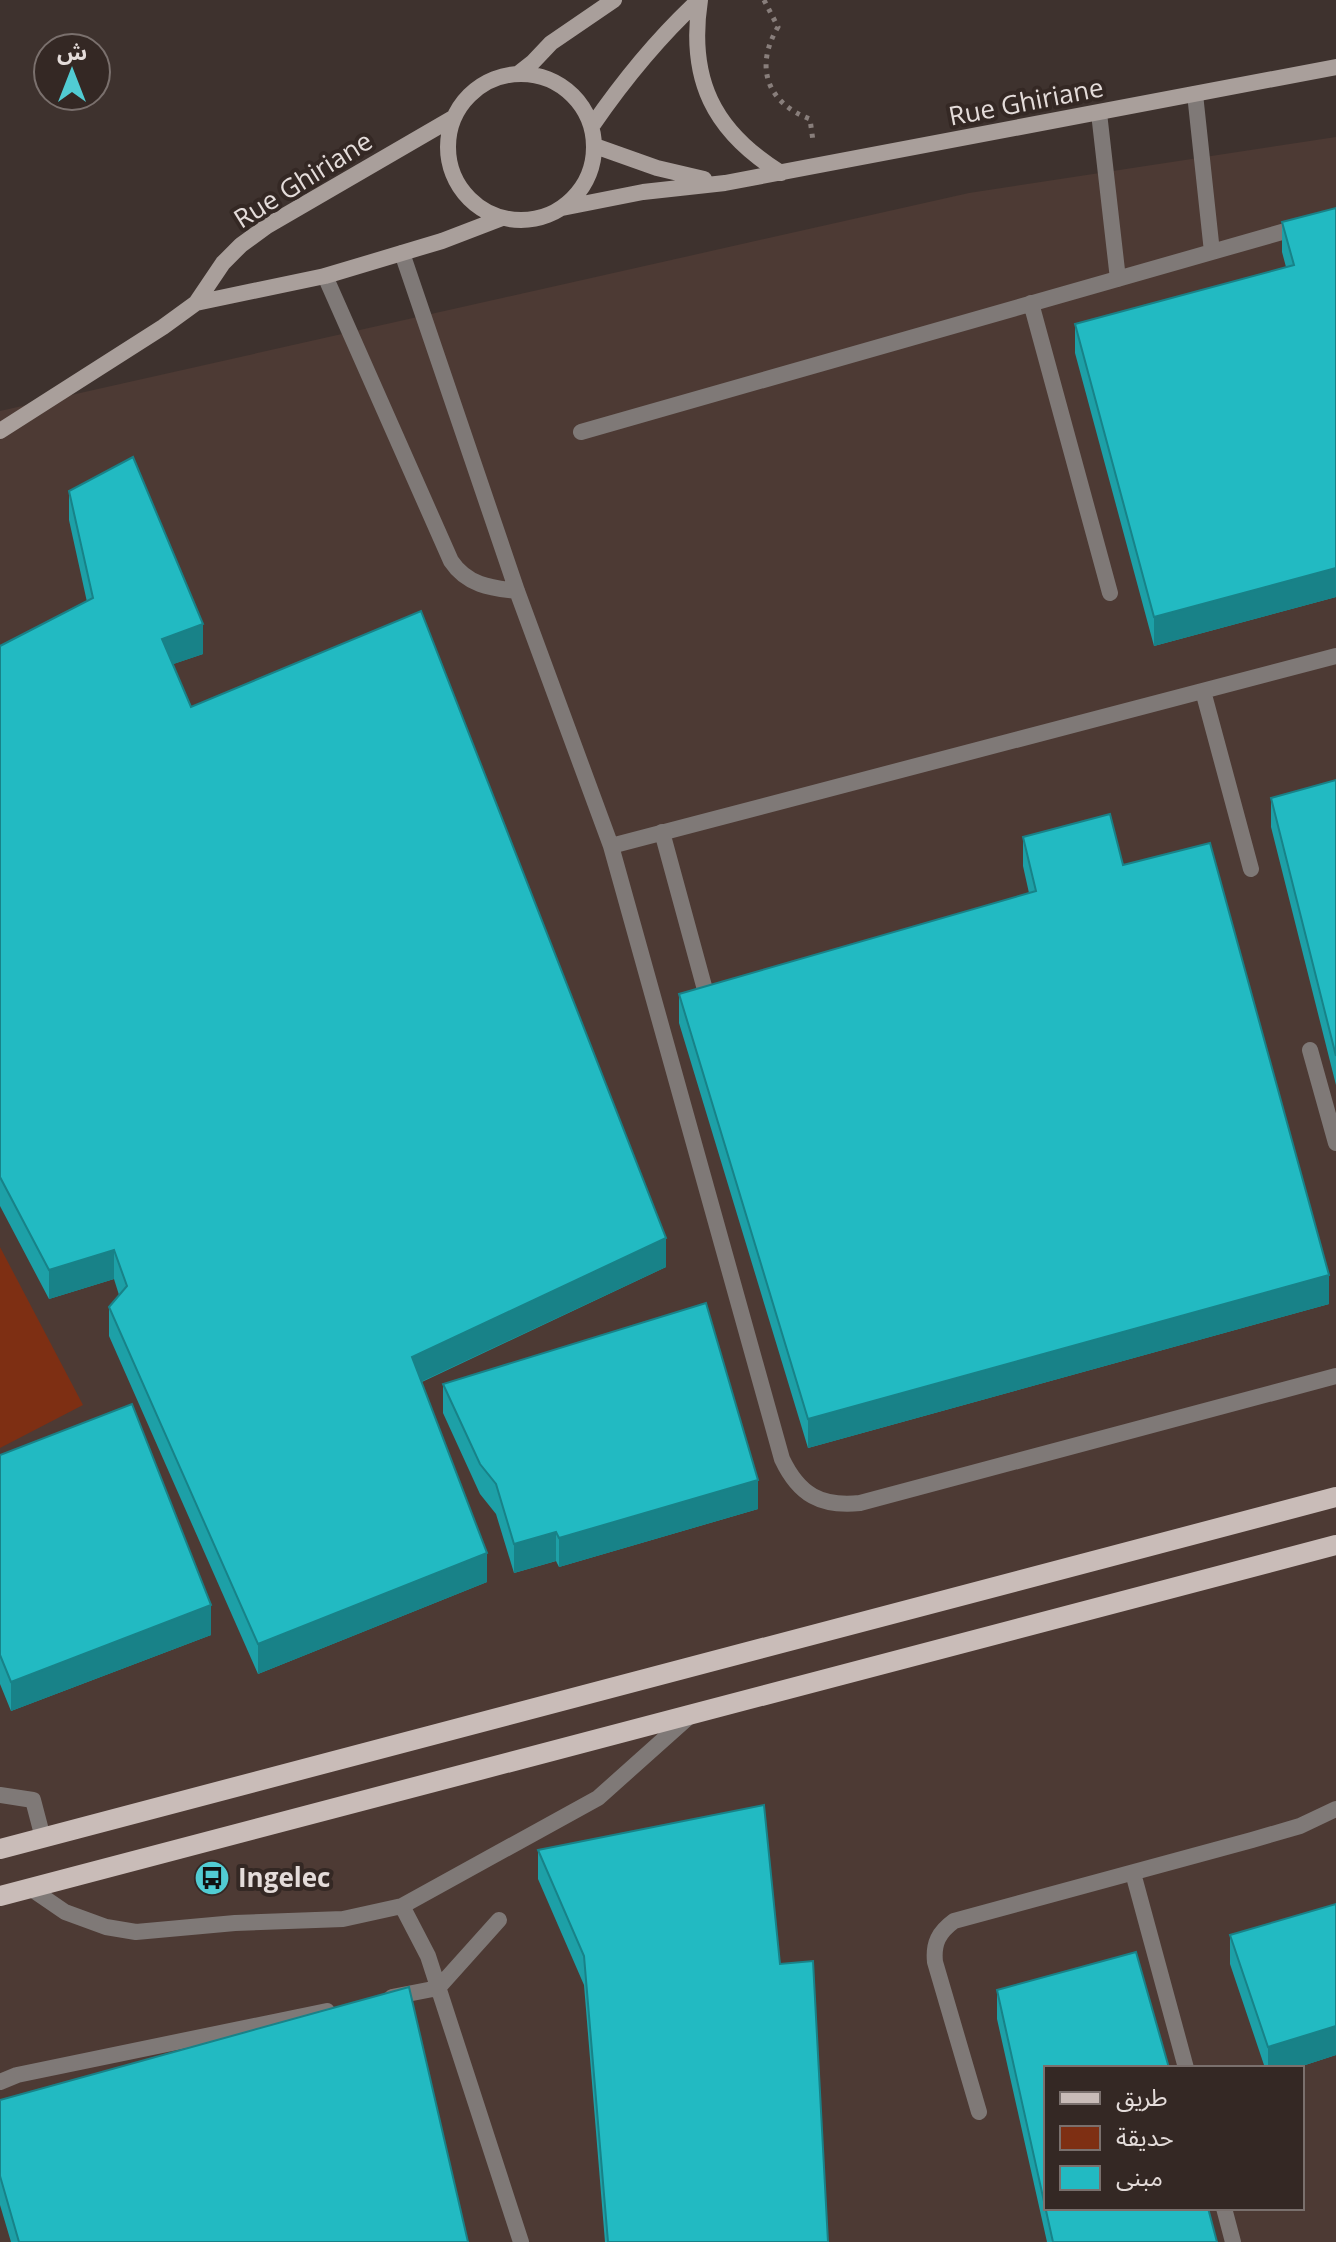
<svg xmlns="http://www.w3.org/2000/svg" width="1336" height="2242" viewBox="0 0 1336 2242" font-family="'Open Sans','Noto Sans Arabic',sans-serif">
  <rect width="100%" height="100%" fill="#3e322e"/>
  <!-- built -->
  <path fill="#4d3a34" fill-rule="evenodd" d="M 1336,137 L 1336,2242 L 0,2242 L 0,411 L 969,193 ZM 1046,2068 L 1302,2068 L 1302,2208 L 1046,2208 Z"/>
  <!-- green -->
  <path fill="#7e2f13" d="M 0,1247 L 83,1405 L 0,1448 Z"/>
  <g fill="none" stroke-linecap="round" stroke-linejoin="round">
    <!-- path -->
    <path stroke="#887e7b" stroke-width="5" stroke-dasharray="4 6" stroke-linecap="butt" d="M 764,0 L 778,27 C 754,67 767,103 810,119 L 813,141"/>
    <!-- lane -->
    <path stroke="#7f7977" stroke-width="16" d="M 1195,94 L 1212,252
      M 1099,113 L 1118,279
      M 402,253 L 517,591 L 611,846 L 782,1459 C 799,1495 821,1507 860,1503 L 1336,1376
      M 325,276 L 451,561 C 467,585 490,588 517,591
      M 1031,303 L 1110,593
      M 581,432 L 1303,226
      M 1203,691 L 1251,869
      M 662,832 L 707,997
      M 611,846 L 1336,656
      M 1310,1050 L 1336,1143
      M 0,1795 L 33,1800 L 43,1838
      M 1133,1873 L 1186,2068
      M 30,1888 L 65,1912 L 106,1927 L 136,1932 L 235,1923 L 343,1919 L 402,1906 L 598,1798 L 692,1714
      M 402,1906 L 428,1956 L 521,2242
      M 392,1997 L 438,1988 L 499,1920
      M 0,2082 L 17,2075 L 327,2011
      M 979,2112 L 935,1962 C 933,1943 939,1932 954,1921 L 1252,1840 L 1300,1826 L 1336,1809
      M 1224,2208 L 1233,2242"/>
    <!-- secondary -->
    <path stroke="#a99f9b" stroke-width="16" d="M 700,0 C 688,79 713,131 781,173
      M 519,73 L 533,62 L 551,43 L 614,0
      M448 147a73 73 0 1 1 146 0a73 73 0 1 1-146 0Z
      M 592,126 C 623,81 659,37 699,0
      M 595,146 L 657,168 L 704,179
      M 562,208 L 643,192 L 725,183 L 1336,67
      M 196,303 L 325,276 L 442,241 L 502,218
      M 0,431 L 163,327 L 196,303 L 223,263 L 241,245 L 267,226 L 453,118"/>
    <!-- primary -->
    <path stroke="#c9bcb8" stroke-width="20" d="M 0,1849 L 1336,1497
      M 0,1896 L 1336,1545"/>
  </g>
  <!-- wall -->
  <path fill="#1da0a7" d="M 1336,208 L 1336,597 L 1154,646 L 1075,353 L 1075,324 L 1286,267 L 1282,252 L 1282,222 Z
    M 69,491 L 203,654 L 173,664 L 191,707 L 666,1267 L 422,1382 L 487,1582 L 258,1674 L 109,1336 L 109,1307 L 119,1295 L 114,1279 L 49,1299 L 0,1206 L 0,646 L 87,602 L 69,520 Z
    M 1336,780 L 1336,1085 L 1271,827 L 1271,798 Z
    M 1023,837 L 1123,865 L 1329,1304 L 808,1448 L 679,1023 L 679,994 L 1029,893 L 1023,866 Z
    M 443,1384 L 758,1509 L 559,1567 L 556,1561 L 514,1573 L 496,1514 L 480,1494 L 443,1413 Z
    M 0,1455 L 211,1635 L 11,1711 L 0,1684 Z
    M 538,1850 L 780,1964 L 828,2242 L 605,2242 L 584,1985 L 538,1879 Z
    M 1230,1935 L 1336,2055 L 1296,2068 L 1265,2068 L 1230,1964 Z
    M 997,1990 L 1217,2242 L 1047,2242 L 997,2019 Z
    M 0,2100 L 468,2242 L 11,2242 L 0,2205 Z"/>
  <!-- shaded-wall -->
  <path fill="#188288" d="M 1336,568 L 1336,597 L 1154,646 L 1154,617 Z
    M 203,624 L 203,654 L 162,668 L 162,639 Z
    M 666,1238 L 666,1267 L 412,1386 L 412,1357 Z
    M 114,1250 L 114,1279 L 49,1299 L 49,1270 Z
    M 1329,1275 L 1329,1304 L 808,1448 L 808,1419 Z
    M 758,1480 L 758,1509 L 559,1567 L 559,1538 Z
    M 556,1532 L 556,1561 L 514,1573 L 514,1544 Z
    M 487,1553 L 487,1582 L 258,1674 L 258,1644 Z
    M 211,1605 L 211,1635 L 11,1711 L 11,1682 Z
    M 1336,2026 L 1336,2055 L 1296,2068 L 1268,2068 L 1268,2047 Z"/>
  <!-- building -->
  <path fill="#22bac2" stroke="#188288" stroke-width="2" d="M 1336,208 L 1336,568 L 1154,617 L 1075,324 L 1294,265 L 1282,222 Z
    M 133,457 L 203,624 L 162,639 L 191,707 L 421,611 L 666,1238 L 412,1357 L 487,1553 L 258,1644 L 109,1307 L 127,1286 L 114,1250 L 49,1270 L 0,1177 L 0,646 L 93,598 L 69,491 Z
    M 1336,780 L 1336,1056 L 1271,798 Z
    M 1110,814 L 1123,865 L 1210,843 L 1329,1275 L 808,1419 L 679,994 L 1036,891 L 1023,837 Z
    M 706,1303 L 758,1480 L 559,1538 L 556,1532 L 514,1544 L 496,1484 L 480,1464 L 443,1384 Z
    M 132,1404 L 211,1605 L 11,1682 L 0,1655 L 0,1455 Z
    M 764,1805 L 780,1964 L 813,1961 L 828,2242 L 608,2242 L 584,1956 L 538,1850 Z
    M 1336,1904 L 1336,2026 L 1268,2047 L 1230,1935 Z
    M 1136,1952 L 1169,2068 L 1046,2068 L 1046,2208 L 1208,2208 L 1217,2242 L 1053,2242 L 997,1990 Z
    M 409,1987 L 468,2242 L 19,2242 L 0,2176 L 0,2100 Z"/>
  <!-- icons -->
  <defs>
    <symbol id="bus-disc" viewBox="-11 -11 22 22"><circle r="9.5" fill="#51ccd3" stroke="#342824"/><path d="M-5-6H5V4H4V6H2V4H-2V6H-4V4H-5ZM-3.5-4V0h7V-4ZM-3.5 1.2v1.5H-2V1.2ZM2 1.2v1.5H3.5V1.2Z" fill="#111"/></symbol>
  </defs>
  <g fill-rule="evenodd">
    <use href="#bus-disc" x="192" y="1858" width="40" height="40"/>
  </g>
  <g text-anchor="middle" stroke-width="8" stroke-linejoin="round" paint-order="stroke">
    <!-- street labels -->
    <g font-size="26" fill="#e4dcda" stroke="#342824">
      <text transform="translate(1026 102) rotate(-11)" y="9">Rue Ghiriane</text>
      <text transform="translate(303 180) rotate(-32)" y="9">Rue Ghiriane</text>
    </g>
    <!-- poi labels -->
    <g font-size="26" font-weight="bold" fill="#e4dcda" stroke="#342824" text-anchor="start">
      <text x="238" y="1887">Ingelec</text>
    </g>
  </g>
  <!-- legend -->
  <rect x="1044" y="2066" width="260" height="144" fill="#342824" stroke="#7a706d" stroke-width="2"/>
  <rect x="1060" y="2092" width="40" height="12" fill="#c9bcb8" stroke="#7a706d" stroke-width="2"/>
  <text x="1116" y="2106" font-size="24" fill="#e4dcda">طريق</text>
  <rect x="1060" y="2126" width="40" height="24" fill="#7e2f13" stroke="#7a706d" stroke-width="2"/>
  <text x="1116" y="2146" font-size="24" fill="#e4dcda">حديقة</text>
  <rect x="1060" y="2166" width="40" height="24" fill="#22bac2" stroke="#7a706d" stroke-width="2"/>
  <text x="1116" y="2186" font-size="24" fill="#e4dcda">مبنى</text>
  <!-- north arrow -->
  <g transform="translate(72 72)"><circle r="38" fill="#342824" stroke="#7a706d" stroke-width="2"/>
  <path d="M0-6L14 30L0 20L-14 30Z" fill="#51ccd3"/>
  <text y="-12" font-size="22" font-weight="bold" text-anchor="middle" fill="#e4dcda">ش</text>
  </g>
</svg>
